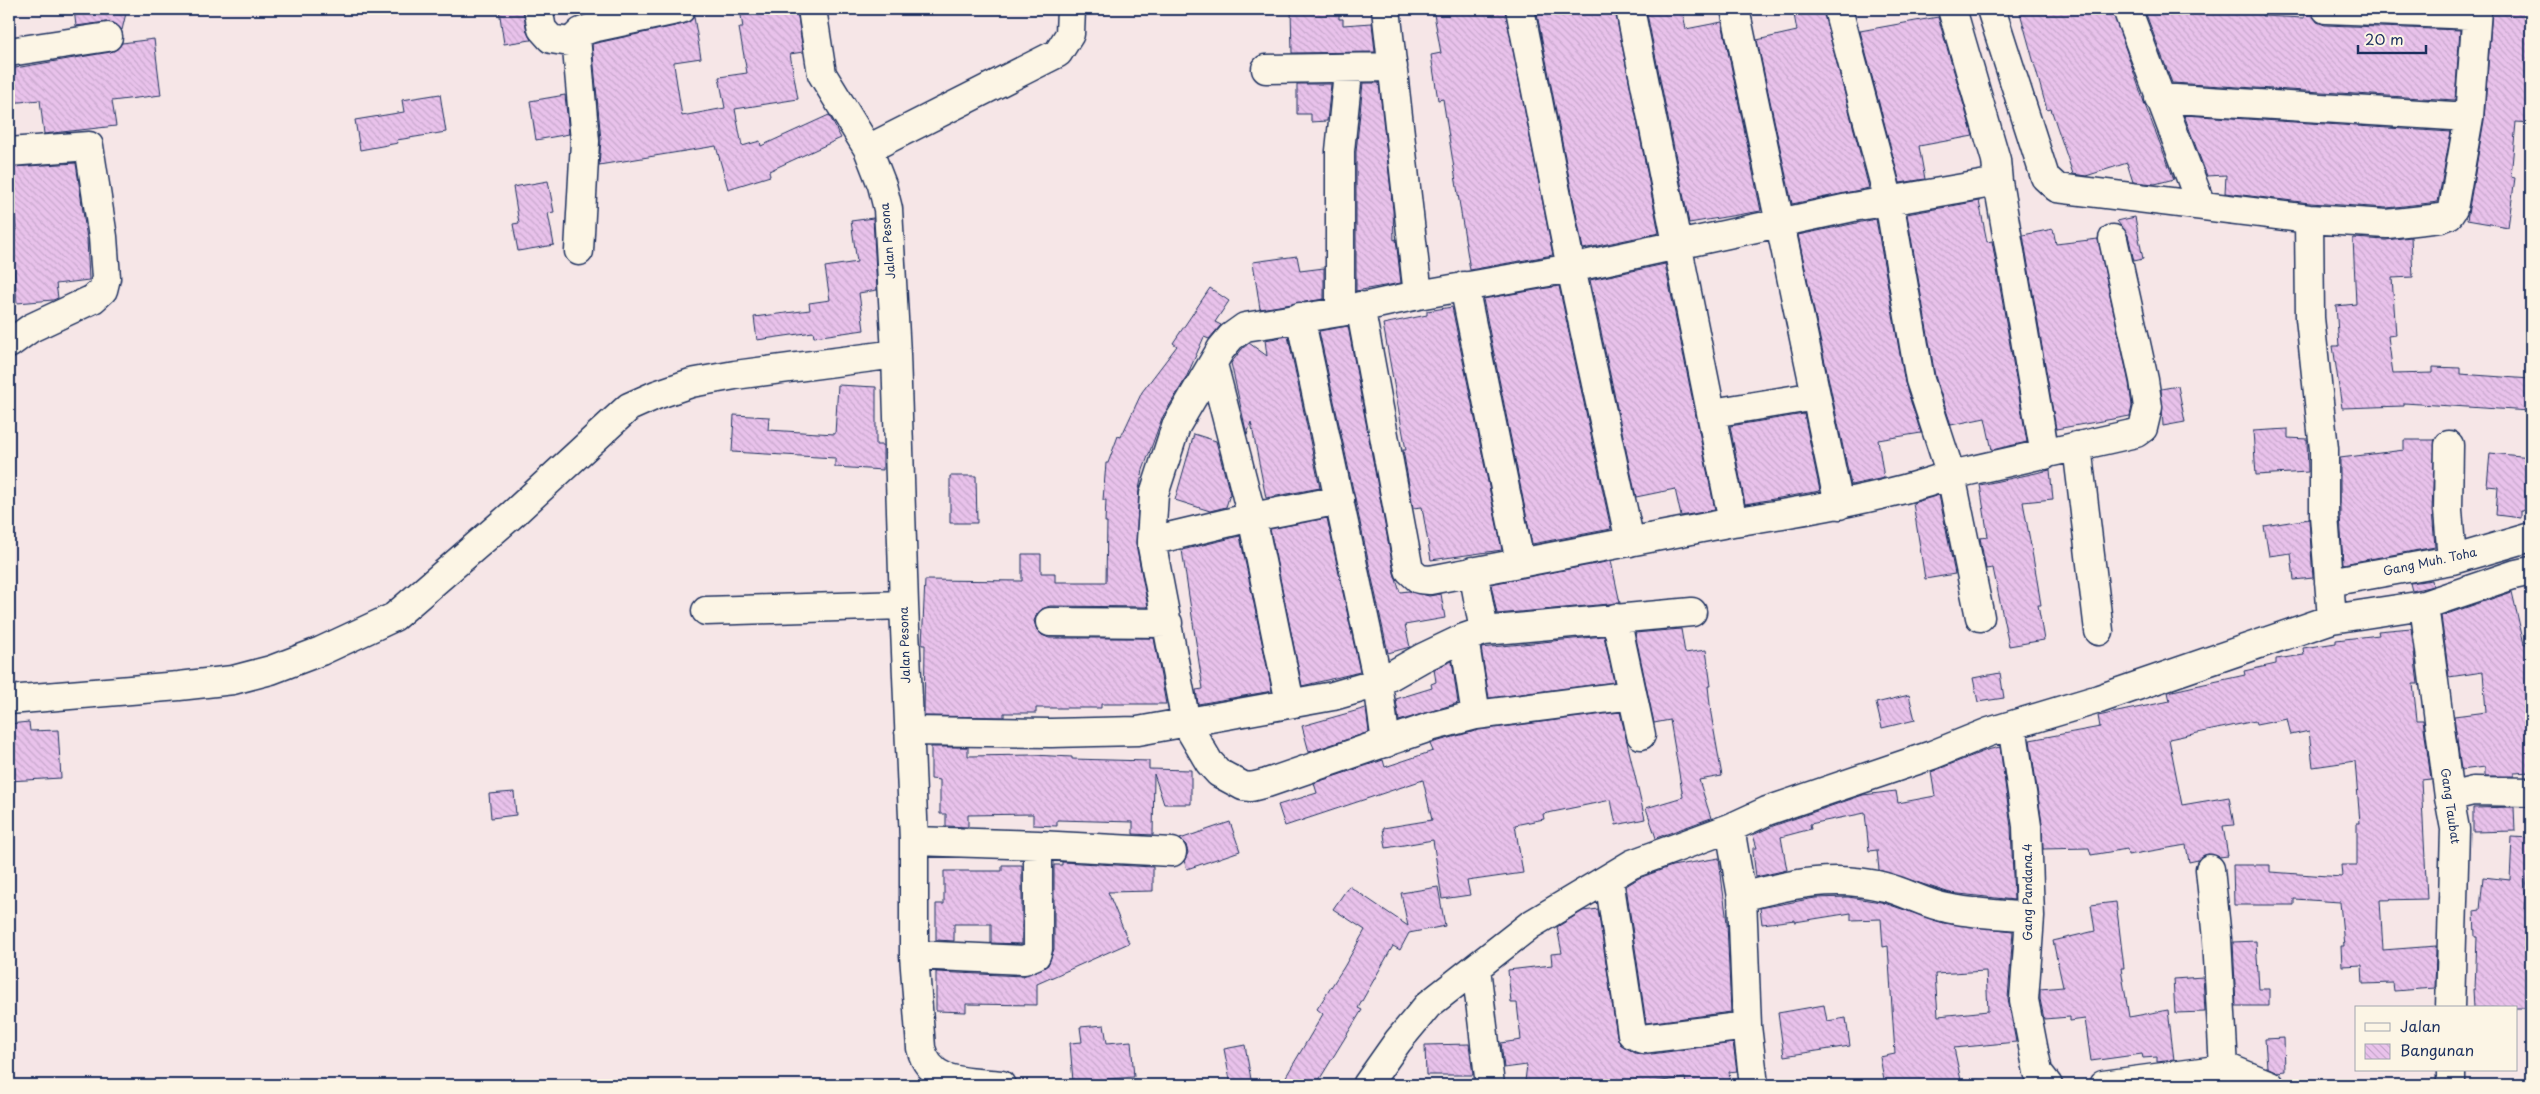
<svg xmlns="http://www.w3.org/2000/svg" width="2540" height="1094" viewBox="0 0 2540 1094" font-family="'Playpen Sans',sans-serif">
  <defs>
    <pattern id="building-back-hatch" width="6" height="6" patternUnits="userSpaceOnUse" patternTransform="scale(1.25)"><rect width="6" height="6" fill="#e9c2eb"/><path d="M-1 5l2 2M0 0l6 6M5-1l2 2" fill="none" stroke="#c7a7cc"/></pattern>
  </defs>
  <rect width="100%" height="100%" fill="#f6e6e7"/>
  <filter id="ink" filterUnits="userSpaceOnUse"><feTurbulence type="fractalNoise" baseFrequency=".02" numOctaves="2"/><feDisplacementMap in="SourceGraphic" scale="10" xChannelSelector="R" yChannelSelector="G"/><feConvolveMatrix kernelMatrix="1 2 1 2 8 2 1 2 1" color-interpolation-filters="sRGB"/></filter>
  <g filter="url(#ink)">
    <!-- building -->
    <path fill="url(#building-back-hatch)" stroke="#1b2f5e" fill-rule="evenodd" d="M 74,9 L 127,9 L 122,30 L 114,23 L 106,22 L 76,26 Z
      M 499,9 L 523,9 L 527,32 L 531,40 L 504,44 Z
      M 585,9 L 607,9 L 586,14 Z
      M 740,9 L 797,9 L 803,52 L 790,54 L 798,99 L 735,109 L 742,146 L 760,141 L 761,146 L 829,115 L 841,138 L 769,171 L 770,176 L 728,189 L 716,146 L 599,165 L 601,140 L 592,44 L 684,24 L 694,17 L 701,58 L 674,62 L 674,65 L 682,116 L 725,108 L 719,77 L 747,73 L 739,28 L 743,28 Z
      M 1291,9 L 1339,9 L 1339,19 L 1343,19 L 1343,25 L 1372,23 L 1375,52 L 1292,53 Z
      M 1433,9 L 1505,9 L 1553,255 L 1470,270 L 1443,99 L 1438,100 L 1431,55 L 1441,53 Z
      M 1536,9 L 1540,9 L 1540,13 L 1565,9 L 1615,9 L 1659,233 L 1583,249 Z
      M 1646,9 L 1682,9 L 1686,29 L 1722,22 L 1761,211 L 1689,223 Z
      M 1793,9 L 1823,9 L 1869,188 L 1792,204 L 1757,40 L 1797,31 Z
      M 2019,9 L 2112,9 L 2145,105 L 2174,179 L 2155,184 L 2133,182 L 2127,163 L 2086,176 L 2073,174 L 2051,109 L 2047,110 Z
      M 2144,9 L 2262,9 L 2262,16 L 2304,18 L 2304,14 L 2312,14 L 2317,22 L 2325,25 L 2460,30 L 2455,100 L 2172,83 Z
      M 2492,9 L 2531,9 L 2531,123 L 2516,122 L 2511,177 L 2515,178 L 2508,227 L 2467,220 L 2484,120 Z
      M 1938,17 L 1973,136 L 1919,146 L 1925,179 L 1900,183 L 1860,31 Z
      M 154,39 L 161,95 L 112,101 L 116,126 L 44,134 L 40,100 L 9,103 L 9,69 L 110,52 L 117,49 L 122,43 Z
      M 1363,83 L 1379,83 L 1393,210 L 1394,240 L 1396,239 L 1401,283 L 1356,291 L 1356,152 Z
      M 1297,84 L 1331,84 L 1327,121 L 1311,122 L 1311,114 L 1297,114 Z
      M 440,94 L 446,132 L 397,140 L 398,143 L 360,150 L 355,120 L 404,112 L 402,100 Z
      M 565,95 L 569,134 L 536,140 L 530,101 Z
      M 2184,115 L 2451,132 L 2438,202 L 2387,208 L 2310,203 L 2225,193 L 2226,175 L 2207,176 Z
      M 76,163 L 87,239 L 89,280 L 56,284 L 58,298 L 53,300 L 17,303 L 11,232 L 16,231 L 12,167 Z
      M 548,181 L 554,212 L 548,213 L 554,245 L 518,251 L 513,224 L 519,223 L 513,187 Z
      M 1979,201 L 1987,242 L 1992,241 L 2027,442 L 1992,450 L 1985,418 L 1951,425 L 1935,376 L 1907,214 Z
      M 2135,217 L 2143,259 L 2134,261 L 2128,235 L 2117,221 Z
      M 873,218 L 877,290 L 859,293 L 864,330 L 814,337 L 813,332 L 757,340 L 754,317 L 810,310 L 809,303 L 830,300 L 825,267 L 857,262 L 851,221 Z
      M 1876,219 L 1905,383 L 1921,433 L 1878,440 L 1884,478 L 1851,485 L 1798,235 Z
      M 2053,229 L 2056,244 L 2098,239 L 2129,383 L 2132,406 L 2130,416 L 2056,429 L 2023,235 Z
      M 2411,237 L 2413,277 L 2392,278 L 2396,335 L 2388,336 L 2393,374 L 2433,373 L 2433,367 L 2460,368 L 2460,374 L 2531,379 L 2530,411 L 2404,403 L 2404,406 L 2342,408 L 2333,346 L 2339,346 L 2336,306 L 2356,304 L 2353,238 L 2386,240 Z
      M 1297,256 L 1300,271 L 1324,268 L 1324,299 L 1260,309 L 1253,262 Z
      M 1665,264 L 1715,510 L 1681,516 L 1675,489 L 1636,497 L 1590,280 Z
      M 1559,286 L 1611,529 L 1532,544 L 1483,299 Z
      M 1210,288 L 1229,301 L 1215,322 L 1221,325 L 1209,339 L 1204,337 L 1186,378 L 1162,418 L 1143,470 L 1139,489 L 1136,544 L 1148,607 L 1050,606 L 1042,609 L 1037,614 L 1034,621 L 1037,630 L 1042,635 L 1049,638 L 1154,638 L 1166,704 L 1101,704 L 1101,708 L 1036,708 L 1036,713 L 1004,713 L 1004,717 L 924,716 L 925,645 L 922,645 L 925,580 L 1022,581 L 1022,554 L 1041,554 L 1041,573 L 1055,573 L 1055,582 L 1106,582 L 1107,522 L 1105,522 L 1106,500 L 1103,500 L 1106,463 L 1108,463 L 1118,436 L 1121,437 L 1142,392 L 1177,346 L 1173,343 Z
      M 1452,307 L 1502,550 L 1431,560 L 1422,507 L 1413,508 L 1403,450 L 1406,450 L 1383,324 L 1427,315 L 1427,311 Z
      M 1348,326 L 1394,573 L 1400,592 L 1409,591 L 1429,596 L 1441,594 L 1445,618 L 1405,625 L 1410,647 L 1388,653 L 1319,331 Z
      M 1288,336 L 1320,488 L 1266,498 L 1251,422 L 1247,435 L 1231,363 L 1242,349 L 1249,343 L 1267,356 L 1265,340 Z
      M 838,385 L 876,387 L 876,445 L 883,445 L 883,470 L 835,467 L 835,458 L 732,452 L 734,415 L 769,417 L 768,430 L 835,434 Z
      M 2178,386 L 2185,422 L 2163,426 L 2161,389 Z
      M 1804,414 L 1820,491 L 1745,504 L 1730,426 Z
      M 2288,429 L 2288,438 L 2307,439 L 2308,472 L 2256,475 L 2253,431 Z
      M 1194,434 L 1216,441 L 1230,494 L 1226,507 L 1210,511 L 1175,500 Z
      M 2404,440 L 2435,440 L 2432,510 L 2435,547 L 2343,564 L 2340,515 L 2340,458 L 2404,450 Z
      M 2490,453 L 2531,457 L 2531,511 L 2521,510 L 2521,518 L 2496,515 L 2498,487 L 2487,486 Z
      M 2050,470 L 2053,499 L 2023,502 L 2036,574 L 2041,605 L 2038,605 L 2044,640 L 2009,646 L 1993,568 L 1986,569 L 1980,538 L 1988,537 L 1980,485 Z
      M 950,476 L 976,476 L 977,523 L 950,523 Z
      M 1939,495 L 1955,574 L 1925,579 L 1913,503 Z
      M 1327,518 L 1360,672 L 1302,686 L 1270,529 Z
      M 2309,519 L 2313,578 L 2294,580 L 2291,553 L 2269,556 L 2264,526 Z
      M 1240,536 L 1272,691 L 1198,704 L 1196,690 L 1203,689 L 1182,550 Z
      M 1611,561 L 1620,603 L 1497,614 L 1491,584 Z
      M 2432,580 L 2433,586 L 2412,591 L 2410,583 Z
      M 2512,592 L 2524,644 L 2531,643 L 2531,772 L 2514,773 L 2514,776 L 2485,776 L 2485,767 L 2461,770 L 2454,716 L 2486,712 L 2483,672 L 2449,677 L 2441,616 Z
      M 2411,628 L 2418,684 L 2413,684 L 2417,720 L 2423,720 L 2431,779 L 2421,780 L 2427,899 L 2380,900 L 2383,950 L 2436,946 L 2435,988 L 2394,991 L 2393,983 L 2363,984 L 2362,965 L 2342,966 L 2341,946 L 2344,946 L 2340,902 L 2294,899 L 2294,905 L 2234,905 L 2233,865 L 2270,865 L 2270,872 L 2342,877 L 2341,865 L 2357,865 L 2357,823 L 2360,823 L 2355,761 L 2313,767 L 2309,731 L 2291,735 L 2287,719 L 2256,725 L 2255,721 L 2169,739 L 2182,805 L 2229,797 L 2234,825 L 2223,826 L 2228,856 L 2219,857 L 2208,854 L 2198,860 L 2189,862 L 2186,845 L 2128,855 L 2127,849 L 2091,855 L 2089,848 L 2043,849 L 2042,824 L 2030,740 L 2100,727 L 2098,716 L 2170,701 L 2168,692 L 2245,675 L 2244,671 L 2276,664 L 2276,659 L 2304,655 L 2303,648 L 2336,643 L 2336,640 L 2379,635 L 2378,631 Z
      M 1681,629 L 1685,653 L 1706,650 L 1711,686 L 1708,686 L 1711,714 L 1722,776 L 1699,780 L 1711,818 L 1656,838 L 1646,808 L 1683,797 L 1670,720 L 1654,723 L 1635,633 Z
      M 1604,636 L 1614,682 L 1489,698 L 1481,648 Z
      M 1452,661 L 1458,703 L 1399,721 L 1396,699 L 1432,688 L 1431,684 L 1436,682 L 1434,669 Z
      M 2000,673 L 2004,698 L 1978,702 L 1973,678 Z
      M 1909,695 L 1915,720 L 1882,728 L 1876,703 Z
      M 1366,708 L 1369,732 L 1309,752 L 1302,726 Z
      M 1620,712 L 1645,819 L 1616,825 L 1611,800 L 1543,814 L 1544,819 L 1515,825 L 1523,873 L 1467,881 L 1470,895 L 1442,899 L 1433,840 L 1386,848 L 1383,828 L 1432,820 L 1423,780 L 1285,826 L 1278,805 L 1317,793 L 1314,783 L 1383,760 L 1385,767 L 1433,751 L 1430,744 L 1435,742 L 1479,730 Z
      M 29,722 L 30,731 L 58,730 L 61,778 L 9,781 L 9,724 Z
      M 931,747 L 968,747 L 968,756 L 1033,755 L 1072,757 L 1072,759 L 1149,761 L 1149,769 L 1191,770 L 1191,804 L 1164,804 L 1154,774 L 1153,835 L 1133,834 L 1133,822 L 1057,820 L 1057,826 L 1033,825 L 1033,814 L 968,815 L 968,827 L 946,826 L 946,814 L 940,814 L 940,780 L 931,779 Z
      M 2000,747 L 2011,827 L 2014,900 L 1950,893 L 1879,870 L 1877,850 L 1869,851 L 1865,813 L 1810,824 L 1811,829 L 1781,837 L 1787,870 L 1756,877 L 1753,852 L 1753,848 L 1757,848 L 1753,835 L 1773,826 L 1863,795 L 1896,791 L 1898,803 L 1935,796 L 1931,772 L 1987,750 Z
      M 514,792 L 516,815 L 491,818 L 489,794 Z
      M 2514,807 L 2515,831 L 2473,832 L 2473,808 Z
      M 1230,822 L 1240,851 L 1187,869 L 1184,861 L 1188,853 L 1186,845 L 1180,839 Z
      M 2512,837 L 2531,838 L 2524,909 L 2531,909 L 2531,1008 L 2474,1008 L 2473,989 L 2475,989 L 2477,937 L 2475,937 L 2474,911 L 2480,910 L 2483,877 L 2510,880 Z
      M 1719,858 L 1727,923 L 1731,1012 L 1646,1023 L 1626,886 L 1639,878 L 1672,866 Z
      M 1062,862 L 1153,867 L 1153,891 L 1108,892 L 1129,943 L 1037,984 L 1037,1005 L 966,1004 L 966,1012 L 936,1011 L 936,972 L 1023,976 L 1048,965 L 1054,949 L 1054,865 L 1062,865 Z
      M 1002,865 L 1022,865 L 1022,944 L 991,943 L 991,924 L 954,924 L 954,941 L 936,940 L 936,904 L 944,904 L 944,871 L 1002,871 Z
      M 1349,886 L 1408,926 L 1401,893 L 1438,887 L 1445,926 L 1409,933 L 1400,950 L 1393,946 L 1358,1008 L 1362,1010 L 1316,1085 L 1281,1085 L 1323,1014 L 1317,1009 L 1344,967 L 1365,930 L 1333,909 Z
      M 1848,897 L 1881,902 L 1944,923 L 2013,931 L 2008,999 L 2016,1042 L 1954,1048 L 1962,1085 L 1929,1085 L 1928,1082 L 1910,1085 L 1885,1085 L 1880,1057 L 1895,1054 L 1888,946 L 1883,947 L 1881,919 L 1851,920 L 1851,913 L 1795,922 L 1795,920 L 1762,924 L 1760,908 L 1815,898 ZM 1986,971 L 1988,1011 L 1938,1016 L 1935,974 Z
      M 2116,902 L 2124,968 L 2121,968 L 2129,1017 L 2168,1010 L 2174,1060 L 2157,1062 L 2157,1057 L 2143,1058 L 2142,1054 L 2091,1061 L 2085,1019 L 2070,1021 L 2070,1017 L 2044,1019 L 2040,999 L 2040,989 L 2063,987 L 2053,941 L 2095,931 L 2091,905 Z
      M 1598,909 L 1617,1036 L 1620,1044 L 1635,1053 L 1644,1055 L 1733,1043 L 1737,1071 L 1729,1072 L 1731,1085 L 1686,1085 L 1685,1078 L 1631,1085 L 1549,1085 L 1525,1081 L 1527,1065 L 1504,1068 L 1501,1043 L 1521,1040 L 1517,1003 L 1511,1003 L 1508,970 L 1552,965 L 1551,954 L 1562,953 L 1557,927 L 1583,911 Z
      M 2256,941 L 2259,989 L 2269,989 L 2269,1006 L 2236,1006 L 2233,942 Z
      M 2203,977 L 2205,1012 L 2175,1013 L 2173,979 Z
      M 1824,1005 L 1827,1021 L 1846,1018 L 1850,1046 L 1784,1056 L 1778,1013 Z
      M 1104,1025 L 1107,1043 L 1131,1041 L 1134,1077 L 1073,1082 L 1070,1043 L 1082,1042 L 1080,1027 Z
      M 2284,1038 L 2285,1071 L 2277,1072 L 2267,1067 L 2265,1039 Z
      M 1469,1044 L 1473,1075 L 1426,1075 L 1425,1045 Z
      M 1245,1045 L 1252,1085 L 1231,1085 L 1224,1049 Z"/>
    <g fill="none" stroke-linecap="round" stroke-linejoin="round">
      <defs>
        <path id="minor" d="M 538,9 L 542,29 L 551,39 L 576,43
          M 812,9 L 822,74 L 868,149 L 882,185 L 888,209 L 896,354 L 904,605 L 914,841 L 914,955 L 921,1048 C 930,1086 969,1081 1001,1085
          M 1386,9 L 1418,295
          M 1520,9 L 1571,268 L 1630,542
          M 1735,9 L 1839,505
          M 1991,9 L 2045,177 L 2057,188 L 2309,219 L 2387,224 L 2441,218 L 2449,215 L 2453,209 L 2469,117 L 2477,9
          M 2127,9 L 2201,205
          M 2326,9 L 2475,15
          M 9,52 L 108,37
          M 1266,69 L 1393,67
          M 2159,98 L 2469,117
          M 868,149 L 1058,53 L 1070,34 L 1071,9
          M 9,152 L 89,146 L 103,237 L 106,278 L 103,290 L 93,299 L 31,328 L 9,344
          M 1998,182 L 2045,455
          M 2309,219 L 2310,318 L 2324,449 L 2324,515 L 2332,619
          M 579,251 L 585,141 L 576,37 L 581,32 L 592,28 L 681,9
          M 1464,286 L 1520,562
          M 1360,306 L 1409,570 L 1419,579 L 1430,580 L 1733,522 L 1630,9
          M 1340,312 L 1340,151 L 1347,82 L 1344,69
          M 1300,317 L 1378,683 L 1386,743
          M 1213,364 L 1252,517 L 1290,703
          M 1712,413 L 1816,396
          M 2449,445 L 2448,510 L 2452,560
          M 2077,446 L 2099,631
          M 1733,522 C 1807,510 1880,499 1951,475 L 1920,380 L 1889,201 L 1838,9
          M 1151,541 L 1252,517 L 1340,500
          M 1473,571 L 1484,631
          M 2329,582 L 2452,560 L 2531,537
          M 2424,605 L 2449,797 L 2455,829 L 2450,1008
          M 706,611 L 904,605
          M 1980,617 L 1951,475 L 2136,433 L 2143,428 L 2148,407 L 2144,380 L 2113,239
          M 1616,618 L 1641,735
          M 1050,622 L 1168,623
          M 1464,638 L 1476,715
          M 1632,695 L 1476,715 L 1430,727 L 1267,783 L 1251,787 L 1243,786 L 1219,773 L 1209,762 L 1186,723 L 1151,541 L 1154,494 L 1176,426 L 1221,349 L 1231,337 L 1245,327 L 1340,312 L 1418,295 L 1571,268 L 1853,207 L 1998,182 L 1996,160 L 1952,9
          M 9,700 L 179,686 L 233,680 L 271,670 L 321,651 L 394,617 L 513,514 L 629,407 L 656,395 L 691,383 L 735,375 L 896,354
          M 2012,725 L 2027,826 L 2030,917 L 2024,1000 L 2038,1072 L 2048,1085
          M 909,731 L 1051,733 L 1138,731 L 1333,696 L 1378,683 L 1422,658 L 1464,638 L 1484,631 L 1692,612
          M 2449,797 L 2473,791 L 2531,792
          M 1730,828 L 1742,897 L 1747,1026 L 1754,1085
          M 914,841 L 1038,845 L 1172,852
          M 2210,869 L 2217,939 L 2224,1069
          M 1609,879 L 1632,1034 L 1642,1039 L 1747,1026
          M 1742,897 C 1789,884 1837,874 1885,887 C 1906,892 1925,904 1947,908 C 1974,914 2003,914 2030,917
          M 914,955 L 1024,960 L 1036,955 L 1038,949 L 1038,845
          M 1476,968 L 1490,1085
          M 2451,1070 L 2451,1085
          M 1367,1085 L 1398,1041 L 1428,1005 L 1530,925 L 1632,864 L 1730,828 L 1767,811 L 1932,755 L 1989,732 L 2099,699 L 2332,619 L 2424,605 L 2513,575 L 2531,571
          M 2103,1085 L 2224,1069 L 2233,1070 L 2270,1085"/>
      </defs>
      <!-- minor casing -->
      <use href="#minor" stroke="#1b2f5e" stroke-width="31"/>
      <!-- minor -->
      <use href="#minor" stroke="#fcf5e5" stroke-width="28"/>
    </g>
  </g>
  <g text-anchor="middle" stroke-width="4.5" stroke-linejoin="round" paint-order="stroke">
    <!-- street labels -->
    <g font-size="12" fill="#1b2f5e" stroke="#fcf5e5">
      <text transform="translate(888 241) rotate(-95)" y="4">Jalan Pesona</text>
      <text transform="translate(2430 562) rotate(-12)" y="4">Gang Muh. Toha</text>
      <text transform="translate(905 645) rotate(-92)" y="4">Jalan Pesona</text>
      <text transform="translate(2450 806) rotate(82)" y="4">Gang Taubat</text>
      <text transform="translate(2028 892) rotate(-90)" y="4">Gang Pandana.4</text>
    </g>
  </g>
  <!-- margin -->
  <rect width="2540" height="1094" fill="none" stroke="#fcf5e5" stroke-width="30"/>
  <rect x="15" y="15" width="2510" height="1064" fill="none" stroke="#1b2f5e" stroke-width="2" filter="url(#ink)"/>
  <!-- legend -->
  <rect x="2355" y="1006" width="162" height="65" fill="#fcf5e5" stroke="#a2a6af"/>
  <rect x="2365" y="1023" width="25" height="8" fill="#fcf5e5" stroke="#a2a6af"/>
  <text x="2400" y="1032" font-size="15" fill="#1b2f5e">Jalan</text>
  <rect x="2365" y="1044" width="25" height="15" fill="url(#building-back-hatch)" stroke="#a2a6af"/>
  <text x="2400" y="1056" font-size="15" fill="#1b2f5e">Bangunan</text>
  <!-- scale -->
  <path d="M2358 45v8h68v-8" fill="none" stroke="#1b2f5e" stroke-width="2.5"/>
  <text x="2365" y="45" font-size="15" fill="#1b2f5e" stroke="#fcf5e5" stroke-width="4" paint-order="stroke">20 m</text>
</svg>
